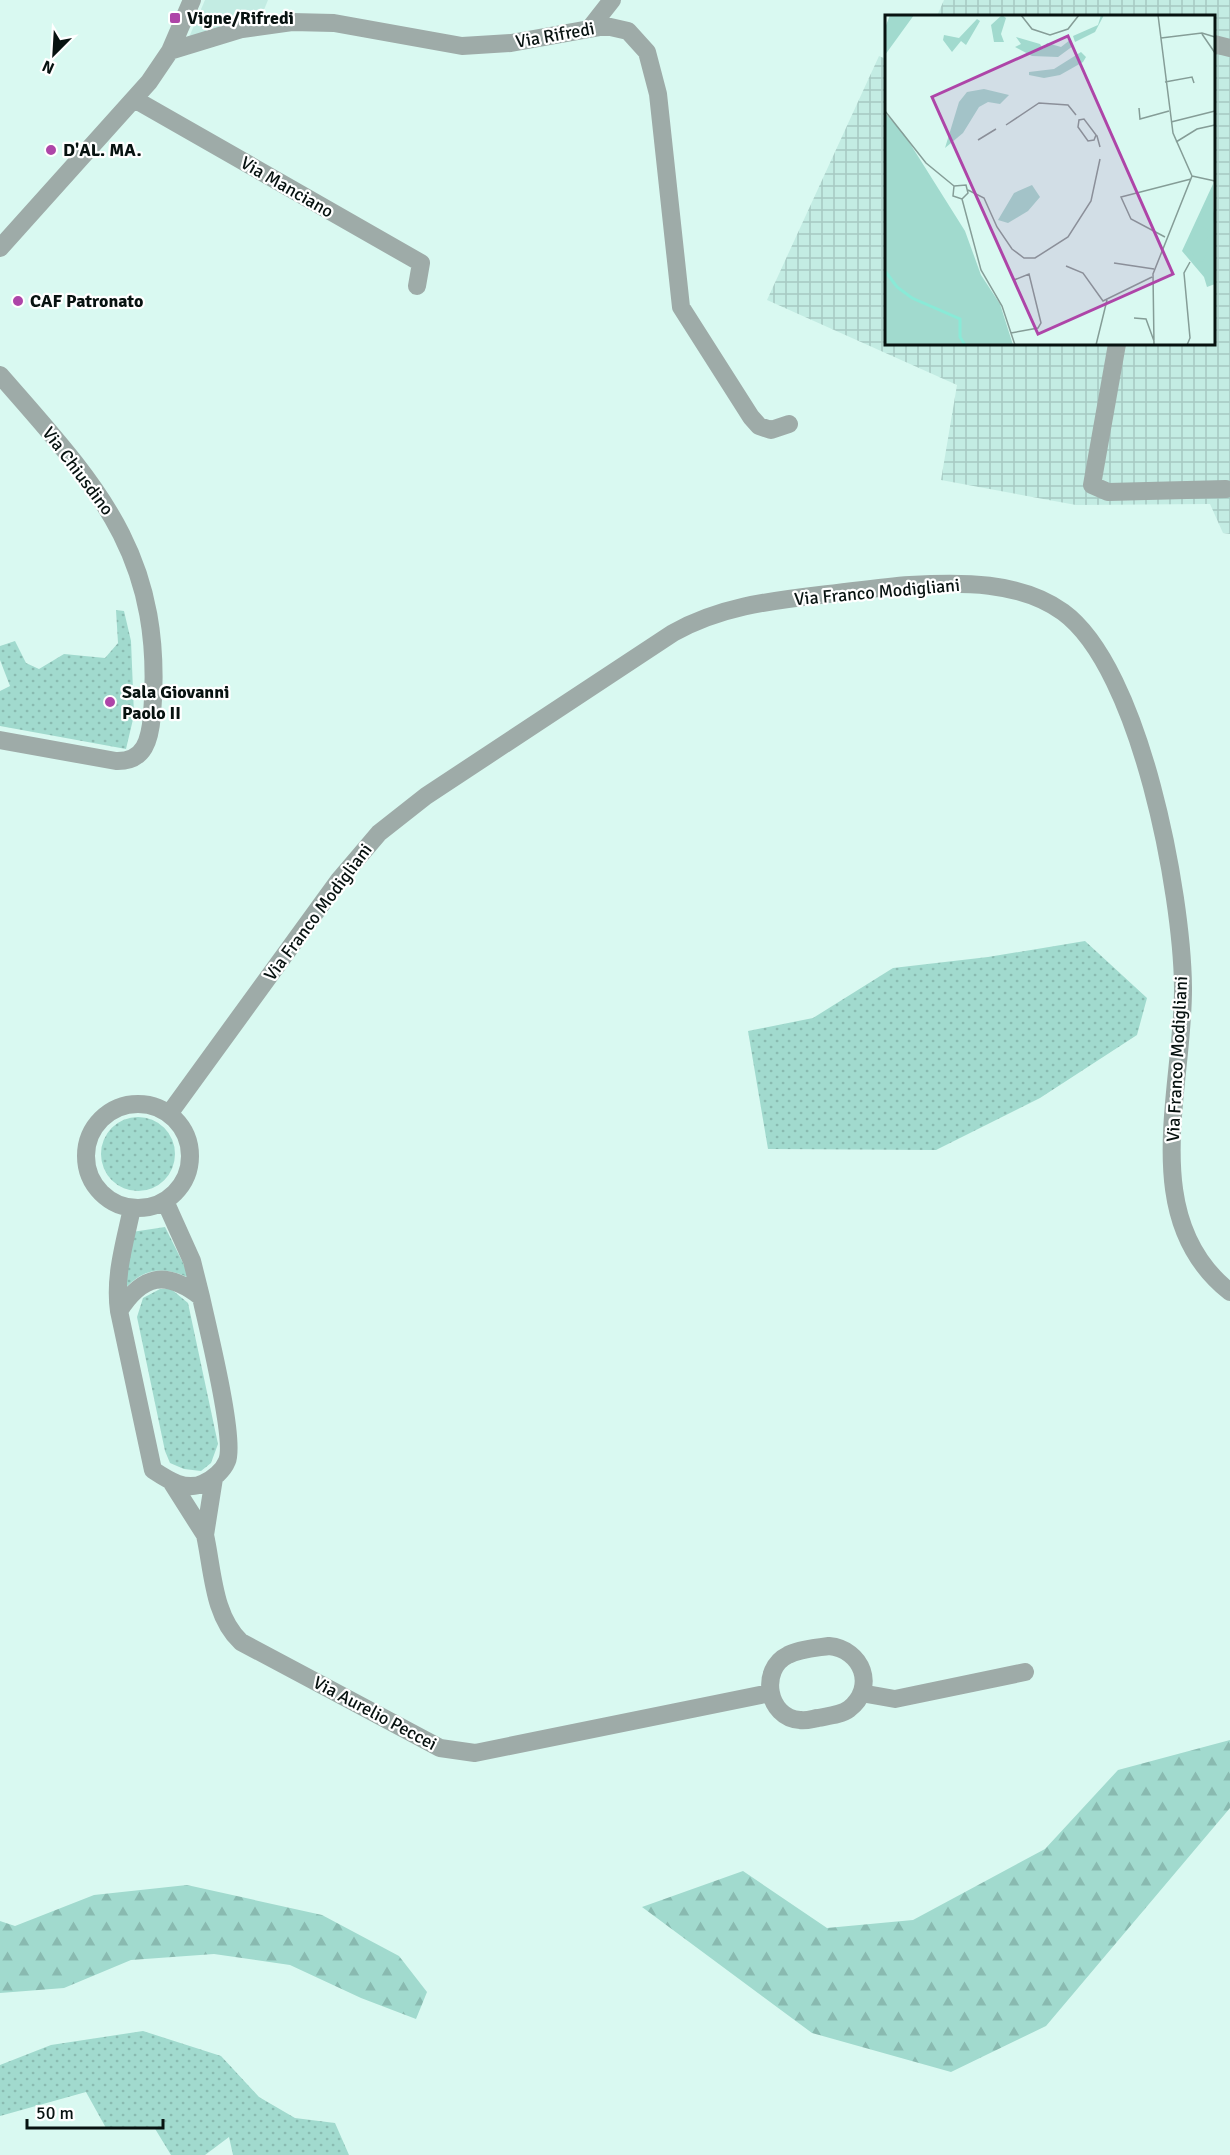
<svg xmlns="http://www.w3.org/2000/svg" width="1230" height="2155" viewBox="0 0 1230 2155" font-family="Signika,sans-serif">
  <defs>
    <pattern id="industrial-grid" width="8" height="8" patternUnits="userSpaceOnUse" patternTransform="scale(1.5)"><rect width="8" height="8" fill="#c3ece3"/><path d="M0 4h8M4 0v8" fill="none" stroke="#a6c9c2"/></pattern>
    <pattern id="grass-dots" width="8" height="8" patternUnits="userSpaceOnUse" patternTransform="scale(1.5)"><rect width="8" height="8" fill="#a1dace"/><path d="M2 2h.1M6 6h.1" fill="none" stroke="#89bab0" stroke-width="1.8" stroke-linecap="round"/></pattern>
    <pattern id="forest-firs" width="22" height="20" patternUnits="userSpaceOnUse" patternTransform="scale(1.5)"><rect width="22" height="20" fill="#a1dace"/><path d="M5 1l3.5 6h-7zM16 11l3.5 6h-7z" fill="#89bab0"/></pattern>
  </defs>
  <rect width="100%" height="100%" fill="#d9f9f1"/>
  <!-- built -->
  <path fill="#c3ece3" d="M 205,0 L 268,0 L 259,22 L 187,42 Z"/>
  <!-- industrial -->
  <path fill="url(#industrial-grid)" d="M 944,0 L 1230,0 L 1230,534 L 1223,533 L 1210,504 L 1076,505 L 941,480 L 957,385 L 767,300 L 879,56 L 886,59 L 886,344 L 1214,344 L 1214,16 L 937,16 Z"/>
  <!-- grass -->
  <path fill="url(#grass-dots)" d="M 116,610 L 124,611 L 131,641 L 134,715 L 126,749 L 0,726 L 0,691 L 10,686 L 0,660 L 0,646 L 15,641 L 26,663 L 39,669 L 64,654 L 105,658 L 118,643 Z
    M 1085,941 L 1147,998 L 1137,1035 L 1040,1098 L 936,1150 L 768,1149 L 748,1031 L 813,1018 L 893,968 L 988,957 Z
    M101 1154a37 37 0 1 1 74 0a37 37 0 1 1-74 0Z
    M 165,1227 L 191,1279 C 164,1265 142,1268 123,1291 L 132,1232 Z
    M 160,1289 L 171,1289 L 188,1303 L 218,1444 L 211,1463 L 201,1471 L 184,1469 L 170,1463 L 165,1451 L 137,1317 L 143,1298 Z
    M 143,2031 L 221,2056 L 259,2097 L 295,2118 L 335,2123 L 349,2155 L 233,2155 L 229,2137 L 205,2155 L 171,2155 L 154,2127 L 106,2128 L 86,2092 L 0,2116 L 0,2065 L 51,2045 Z"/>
  <!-- forest -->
  <path fill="url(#forest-firs)" d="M 1230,1740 L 1230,1808 L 1046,2026 L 951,2072 L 812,2033 L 642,1907 L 743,1871 L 827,1928 L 913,1920 L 1045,1849 L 1118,1770 Z
    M 187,1885 L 322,1915 L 399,1956 L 427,1992 L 416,2019 L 361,1998 L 290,1965 L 214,1954 L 131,1960 L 64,1988 L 0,1993 L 0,1921 L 15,1926 L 94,1895 Z"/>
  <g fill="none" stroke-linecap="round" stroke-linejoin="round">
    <!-- minor -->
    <path stroke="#9eaba8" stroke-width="18" d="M 590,28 L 612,0
      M 1214,44 L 1230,48
      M 170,51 L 242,29 L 292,22 L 334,23 L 462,46 L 511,43 L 606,26 L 628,31 L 647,52 L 658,94 L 681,307 L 751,417 L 759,426 L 771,430 L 789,424
      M 134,99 L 421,263 L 417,286
      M 0,248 L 149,82 L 170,51 L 192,0
      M 1117,344 L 1092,485 L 1108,492 L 1226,489
      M 0,375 C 98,487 165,555 152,715 C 150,739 145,762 116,761 L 0,740
      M86 1156a52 52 0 1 1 104 0a52 52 0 1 1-104 0Z
      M 169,1114 L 339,880 L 379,833 L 426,796 L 673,633 C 719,607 768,601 820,595 C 849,592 880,587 910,585 C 960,582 1020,581 1063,612 C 1141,669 1182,894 1183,987 C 1184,1088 1136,1218 1230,1292
      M 165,1201 L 192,1261 L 201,1297
      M 119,1311 C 143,1274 166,1270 201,1297 C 207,1325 236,1440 227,1461 C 223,1471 213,1479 204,1483 C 186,1492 168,1480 153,1470 L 119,1311 C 114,1276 125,1242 132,1208
      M 172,1483 L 205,1535 L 214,1478
      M 205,1535 C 213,1571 213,1616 241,1642 L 440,1748 L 475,1753 L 770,1693
      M 829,1646 C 862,1649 877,1687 849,1709 C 841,1715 828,1716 818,1718 C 812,1719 806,1721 800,1720 C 767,1718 759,1669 788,1655 C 799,1649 816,1648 829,1646 Z
      M 861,1693 L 895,1699 L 1025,1672"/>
  </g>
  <!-- markers -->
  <g fill="#ae45a8" stroke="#fff" stroke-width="2">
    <rect x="169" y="12" width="12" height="12" rx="3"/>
    <circle cx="51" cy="150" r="6"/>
    <circle cx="18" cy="301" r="6"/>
    <circle cx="110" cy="702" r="6"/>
  </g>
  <g text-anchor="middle" stroke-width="4.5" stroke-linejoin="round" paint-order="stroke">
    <!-- poi labels -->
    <g font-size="18" font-weight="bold" fill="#071210" stroke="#fff" text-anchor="start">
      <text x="187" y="24">Vigne/Rifredi</text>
      <text x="63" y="156">D'AL. MA.</text>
      <text x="30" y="307">CAF Patronato</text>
      <text x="122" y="698">Sala Giovanni<tspan x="122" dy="21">Paolo II</tspan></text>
    </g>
    <!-- street labels -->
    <g font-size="18" fill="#071210" stroke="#fff">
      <text transform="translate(555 35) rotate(-10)" y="6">Via Rifredi</text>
      <text transform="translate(287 187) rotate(30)" y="6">Via Manciano</text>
      <text transform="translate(78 471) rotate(53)" y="6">Via Chiusdino</text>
      <text transform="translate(877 592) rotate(-5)" y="6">Via Franco Modigliani</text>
      <text transform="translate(318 912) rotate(-53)" y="6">Via Franco Modigliani</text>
      <text transform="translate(1177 1059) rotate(-87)" y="6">Via Franco Modigliani</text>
      <text transform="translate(375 1713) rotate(28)" y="6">Via Aurelio Peccei</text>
    </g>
  </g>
  <!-- overview -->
  <g transform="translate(885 15)">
    <rect width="330" height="330" fill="#d9f9f1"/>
    <path d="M 117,0 L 121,3 L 116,19 L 119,27 L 109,27 L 106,10 ZM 92,4 L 95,6 L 81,30 L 76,26 L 67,37 L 58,25 L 59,20 L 74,23 ZM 131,22 L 155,29 L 158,34 L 162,28 L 176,32 L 185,25 L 188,31 L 173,42 L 147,41 L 130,32 L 136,29 ZM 0,98 L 19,119 L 80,216 L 96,260 L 115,289 L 128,330 L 0,330 ZM 328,169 L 330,269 L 322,272 L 319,262 L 297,236 ZM 147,170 L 155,182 L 143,196 L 123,208 L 113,205 L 129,178 Z" fill="#a1dace"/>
    <path d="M 5,0 L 29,0 L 0,40 L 0,13 ZM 216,0 L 219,0 L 210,17 L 190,27 L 188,21 L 213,10 ZM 196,37 L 201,42 L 198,47 L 175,60 L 159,63 L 144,60 L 144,57 L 169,54 ZM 99,74 L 124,80 L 115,89 L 103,87 L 94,92 L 78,118 L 60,133 L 74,87 L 82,77 ZM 326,183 L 330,204 L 326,216 L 312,209 ZM 330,217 L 330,243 L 322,237 L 317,247 L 312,246 L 304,233 L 306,226 L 319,226 Z" fill="#a1dace"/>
    <path fill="none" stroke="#89ead7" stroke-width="3" d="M 0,256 L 12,272 L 27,283 L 75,304 L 75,322 L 80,330"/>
    <path fill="none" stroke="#859d97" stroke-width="1.5" d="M 136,0 L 147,14 L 165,20 L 183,14 L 194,0M 317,19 L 330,38M 276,23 L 317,18 L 330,22M 280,67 L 307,62 L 309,68M 254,93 L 255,104 L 284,96M 0,96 L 41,148 L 69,171M 286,107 L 330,96M 121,110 L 154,88 L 183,90 L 191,100M 211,120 L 209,125 L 203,126 L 193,112 L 194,105 L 199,104 L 211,120 L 212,121 L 215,132M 93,125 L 111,114M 291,127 L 312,114 L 330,110M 307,161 L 330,166M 69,171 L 81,170 L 83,178 L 77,184M 69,171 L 68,181 L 77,184M 83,175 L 99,183 L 112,212 L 127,234 L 139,243 L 150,243 L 183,222 L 206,186 L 215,144M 77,184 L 96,255 L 117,291 L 130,330M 280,222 L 246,204 L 236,182 L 306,164M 229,248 L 269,254M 181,251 L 198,258 L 218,286 L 267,262M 249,303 L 261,304 L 269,326M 126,318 L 153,313 L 156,308 L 144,259 L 129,265M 211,330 L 222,285M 269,330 L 268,259 L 307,161 L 288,118 L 273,0M 302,330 L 305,323 L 299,258 L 305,247"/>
    <path fill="#ae45a8" fill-opacity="0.15" stroke="#ae45a8" stroke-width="3" d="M 183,21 L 288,259 L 153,319 L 47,82 Z"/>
    <rect width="330" height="330" fill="none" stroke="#071210" stroke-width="3"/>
  </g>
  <!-- north arrow -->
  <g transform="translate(54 54) rotate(204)" stroke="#ffffff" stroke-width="4.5" paint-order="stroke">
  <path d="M0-4.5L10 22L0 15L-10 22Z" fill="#071210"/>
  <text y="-9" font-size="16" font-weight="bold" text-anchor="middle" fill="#071210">N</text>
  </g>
  <!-- scale -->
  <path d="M27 2119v9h136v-9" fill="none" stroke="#071210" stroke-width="3"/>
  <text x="36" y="2119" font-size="18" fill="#071210" stroke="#ffffff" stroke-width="4.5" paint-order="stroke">50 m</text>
</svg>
